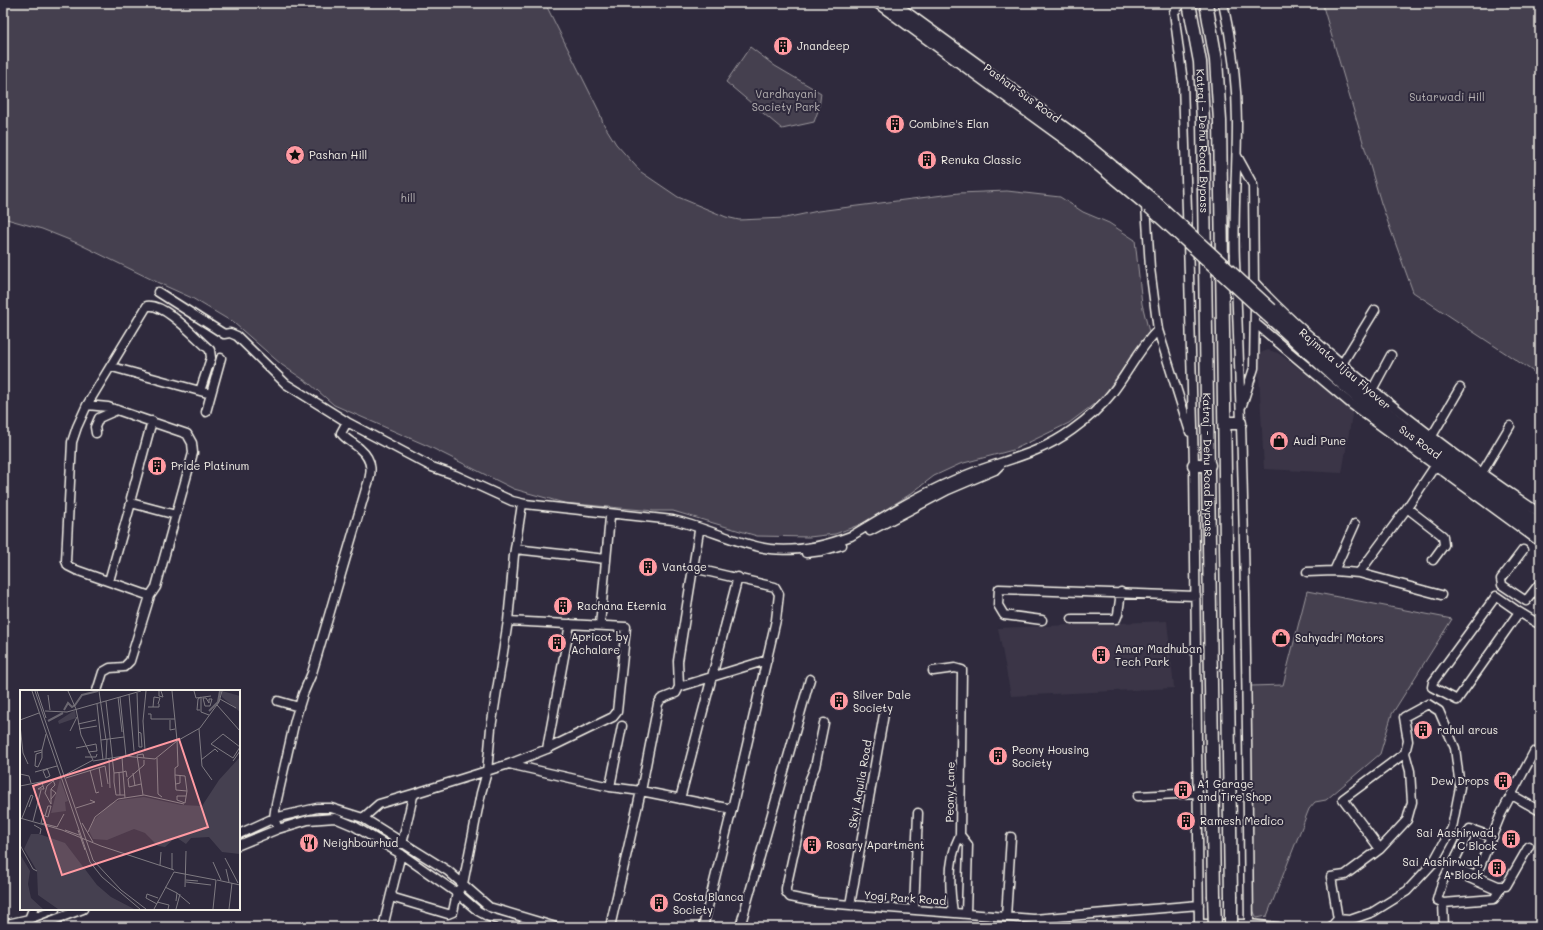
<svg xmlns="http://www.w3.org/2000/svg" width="1543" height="930" viewBox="0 0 1543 930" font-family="Mali,sans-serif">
  <rect width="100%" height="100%" fill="#2f2a3d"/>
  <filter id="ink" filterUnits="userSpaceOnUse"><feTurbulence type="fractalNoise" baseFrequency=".025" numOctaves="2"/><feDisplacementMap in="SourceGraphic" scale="8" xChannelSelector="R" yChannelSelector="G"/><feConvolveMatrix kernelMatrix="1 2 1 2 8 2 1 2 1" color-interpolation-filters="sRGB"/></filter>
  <g filter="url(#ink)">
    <!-- built -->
    <path fill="#3b3647" d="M 1268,350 L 1278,353 L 1353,409 L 1342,473 L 1264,469 L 1258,354 Z
      M 1167,621 L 1174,688 L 1011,696 L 998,628 Z"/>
    <!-- green -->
    <path fill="#454050" stroke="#9c989c" d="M 3,3 L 330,3 L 334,5 L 347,3 L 545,3 L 599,111 L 603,123 L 616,144 L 641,172 L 678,197 L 726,217 L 739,220 L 785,218 L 818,211 L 959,193 L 1007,191 L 1060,197 L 1083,212 L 1109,223 L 1135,240 L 1142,304 L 1149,332 L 1102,398 L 1069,423 L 1013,450 L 960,464 L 934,476 L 909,495 L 864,523 L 835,534 L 809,537 L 757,536 L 673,511 L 654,511 L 564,503 L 514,489 L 428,446 L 334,405 L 310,384 L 282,365 L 234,323 L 192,298 L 163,285 L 77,243 L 42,229 L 3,218 Z
      M 1322,3 L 1540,3 L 1540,376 L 1413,292 L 1381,203 Z
      M 750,47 L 775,66 L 821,93 L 819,108 L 814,122 L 782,129 L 726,82 Z
      M 1307,591 L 1452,619 L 1392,714 L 1380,754 L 1326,800 L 1315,802 L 1309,809 L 1267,916 L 1257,918 L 1253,910 L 1251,686 L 1283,685 Z"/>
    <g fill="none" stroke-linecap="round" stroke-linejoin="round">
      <defs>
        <path id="minor" d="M 1182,3 L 1174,12 L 1183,82 L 1189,275 L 1194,465 L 1199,927
          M 1223,3 C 1232,42 1237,83 1237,123 C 1237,169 1233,216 1235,262 C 1245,483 1247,706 1249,927
          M 1237,156 L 1253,185 L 1254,286
          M 1146,205 L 1150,268 L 1158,330 L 1190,432
          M 1254,282 C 1279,310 1306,333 1334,357 C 1399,413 1468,466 1540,513
          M 158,292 L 224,334 L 230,333 L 237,336 L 286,384 L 347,422 L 432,467 L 455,475 L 512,501 L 525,504 L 673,520 C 705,527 739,545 770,549 C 797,552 825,546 851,536 C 888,514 925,491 966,475 C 1003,460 1038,455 1072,430 C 1086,420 1101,407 1112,393 C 1128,373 1139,348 1158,330
          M 1255,323 L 1351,404 L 1540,542
          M 1342,364 L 1375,310
          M 1372,390 L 1391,355
          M 200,391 L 211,394 L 206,412
          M 211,394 L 221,358
          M 87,405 L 147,306 C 165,303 196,338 210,350 L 211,358 L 200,391 L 112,367
          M 1242,405 L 1254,368 L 1255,302
          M 96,433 L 95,427 L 99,418 L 117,410
          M 1432,436 L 1460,388
          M 1482,473 L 1510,426
          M 131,498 L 152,421
          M 1407,508 L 1443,536 L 1444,545 L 1433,560
          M 870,531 L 948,490 L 995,470 L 1000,465
          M 515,549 L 606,559
          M 1523,550 L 1501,579 L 1502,585 L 1526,601 L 1540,583
          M 806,553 L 822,551 L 842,545
          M 1334,571 L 1359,573 L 1407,508 L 1435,466
          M 1307,572 L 1334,571 L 1355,524
          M 1359,573 L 1441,595
          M 109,581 L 131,503 L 176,515
          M 1519,612 L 1496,596 L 1433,682 L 1432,687 L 1457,700 L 1519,612 L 1537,623
          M 1072,619 L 1116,619 L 1118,614 L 1121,592
          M 1042,620 L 1004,615 L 998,605 L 999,589 L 1196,596
          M 600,625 L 610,517
          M 933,671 L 955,668 L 962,670 L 960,835 C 948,858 949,887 953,912
          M 679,687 L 767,660
          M 97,691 L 103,672 L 110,668 L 124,667 L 130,661 L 150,596 L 156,587 L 193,453 L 192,443 L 187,434 L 108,407 L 87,405 L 77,427 L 72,442 L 66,561 L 68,566 L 76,570 L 150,596
          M 278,701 L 299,707
          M 824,723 L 815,767 L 810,779 L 786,888 L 786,892 L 790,897 L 815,902 L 850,905 L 1034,919 L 1199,905
          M 622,726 L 610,787 L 641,791 L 658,704 L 661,699 L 676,693 L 679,687 L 678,661 L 699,531
          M 547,749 L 570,624
          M 509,764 L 610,787
          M 1512,795 L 1540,811
          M 1138,796 L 1198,793
          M 680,799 L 738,577
          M 363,818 L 379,804 L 416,793
          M 278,829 L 274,818 L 276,804 L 295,720 L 303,694 L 312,673 L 366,489 C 372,474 374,461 360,449 C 354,443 346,440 341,433 L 347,422
          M 239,834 L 274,818 L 317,808 L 331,808 L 363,818 L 448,871 L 489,907 L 556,927
          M 960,835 L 968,845 L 966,913
          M 1493,837 L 1470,829 L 1452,866 L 1498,886 L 1506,886 L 1529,846
          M 402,844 L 413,796 L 416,793 L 509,764 L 547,749 L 613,717 L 617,712 L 626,627 L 508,621
          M 239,845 L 278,829 L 308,820 L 335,818 L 354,826 L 401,854 L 457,893 L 478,911 L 489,917 L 523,927
          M 401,854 L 391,894 L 394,898 L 448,914 L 453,912 L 457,893 L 463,884 L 481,793 L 487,772 L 491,728 L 508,621 L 514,555 L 522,504
          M 1449,869 L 1499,891 L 1494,899 L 1443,903 L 1437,900 L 1442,883 Z
          M 1476,876 L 1501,814 L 1534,752 L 1540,755
          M 1443,903 L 1444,927
          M 850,905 L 884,714
          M 914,910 L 918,813
          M 1006,917 L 1011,837
          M 1338,919 L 1350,920 L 1373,912 L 1407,891 L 1433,863 L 1452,828 L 1460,787 L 1455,748 L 1439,711 L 1428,704 L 1404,717 L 1408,741 L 1405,753 L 1410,771 L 1412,802 L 1407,820 L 1380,849
          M 1199,924 L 1249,924 L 1278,927
          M 3,925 L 29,919 L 55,909
          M 26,927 L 33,909
          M 35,927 L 83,909
          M 383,927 L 391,894
          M 610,927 L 641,791 L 732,809 L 776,620 L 779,594 L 775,587 L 693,568
          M 703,927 L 732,809
          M 740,927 L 810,679
          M 1331,927 L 1338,919 L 1331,877 L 1345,875 L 1380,849 L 1343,799 L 1405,753"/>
        <path id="major" d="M 878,3 L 1076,147 L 1148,207
          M 893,3 L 1079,138 L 1154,200
          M 1272,309 L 1357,387 L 1403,425 L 1540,524
          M 1266,315 L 1356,397 L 1395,428 L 1540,533"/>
        <g id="highway">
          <path id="s1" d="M 1189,3 L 1200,62 L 1203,121 L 1214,895"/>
          <path d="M 1206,3 L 1216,60 L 1220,121 L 1231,896"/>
          <path d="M 1225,423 L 1240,423"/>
          <path d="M 1194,465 L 1209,465"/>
        </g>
      </defs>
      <!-- minor casing -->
      <use href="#minor" stroke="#f4f1e8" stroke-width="11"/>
      <!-- major casing -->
      <use href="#major" stroke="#f4f1e8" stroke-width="13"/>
      <!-- highway casing -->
      <use href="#highway" stroke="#f4f1e8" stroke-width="15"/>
      <!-- minor -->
      <use href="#minor" stroke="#2f2a3d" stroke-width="8"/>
      <!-- major -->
      <use href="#major" stroke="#2f2a3d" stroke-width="10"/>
      <!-- highway -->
      <use href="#highway" stroke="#2f2a3d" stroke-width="12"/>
      <defs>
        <path id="major-bridge" d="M 1154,200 L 1272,309
          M 1148,207 L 1266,315"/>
        <path id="highway-bridge" d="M 1214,895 L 1215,927
          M 1231,896 L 1231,927"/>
      </defs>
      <!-- major-bridge casing -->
      <use href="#major-bridge" stroke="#f4f1e8" stroke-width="13" stroke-linecap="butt"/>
      <!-- highway-bridge casing -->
      <use href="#highway-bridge" stroke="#f4f1e8" stroke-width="15" stroke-linecap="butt"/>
      <!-- major-bridge -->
      <use href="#major-bridge" stroke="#2f2a3d" stroke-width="10"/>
      <!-- highway-bridge -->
      <use href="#highway-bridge" stroke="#2f2a3d" stroke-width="12"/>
    </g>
  </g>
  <!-- icons -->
  <defs>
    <symbol id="building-disc" viewBox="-11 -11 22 22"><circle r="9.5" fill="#ff9aa2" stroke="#2f2a3d"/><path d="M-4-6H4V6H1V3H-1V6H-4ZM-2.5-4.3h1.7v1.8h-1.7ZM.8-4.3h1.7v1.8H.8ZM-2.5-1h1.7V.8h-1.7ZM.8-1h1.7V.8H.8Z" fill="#111"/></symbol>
    <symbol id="sight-disc" viewBox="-11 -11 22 22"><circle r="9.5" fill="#ff9aa2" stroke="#2f2a3d"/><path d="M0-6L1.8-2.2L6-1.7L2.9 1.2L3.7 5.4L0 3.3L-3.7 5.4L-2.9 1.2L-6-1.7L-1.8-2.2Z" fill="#111"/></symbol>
    <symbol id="shop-disc" viewBox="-11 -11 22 22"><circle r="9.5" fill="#ff9aa2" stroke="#2f2a3d"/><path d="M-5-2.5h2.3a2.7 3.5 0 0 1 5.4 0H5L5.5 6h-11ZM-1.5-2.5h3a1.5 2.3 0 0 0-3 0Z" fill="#111"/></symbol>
    <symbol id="restaurant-disc" viewBox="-11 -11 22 22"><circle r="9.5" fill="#ff9aa2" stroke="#2f2a3d"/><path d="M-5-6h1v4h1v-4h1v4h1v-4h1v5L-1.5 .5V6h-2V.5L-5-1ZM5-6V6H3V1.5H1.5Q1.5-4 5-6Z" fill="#111"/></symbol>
  </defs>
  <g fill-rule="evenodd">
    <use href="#building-disc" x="772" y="35" width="22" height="22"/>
    <use href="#building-disc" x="884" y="113" width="22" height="22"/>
    <use href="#sight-disc" x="284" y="144" width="22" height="22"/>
    <use href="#building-disc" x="916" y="149" width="22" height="22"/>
    <use href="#shop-disc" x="1268" y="430" width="22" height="22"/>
    <use href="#building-disc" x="146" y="455" width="22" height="22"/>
    <use href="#building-disc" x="637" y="556" width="22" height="22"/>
    <use href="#building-disc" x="552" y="595" width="22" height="22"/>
    <use href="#shop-disc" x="1270" y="627" width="22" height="22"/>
    <use href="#building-disc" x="546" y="632" width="22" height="22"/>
    <use href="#building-disc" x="1090" y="644" width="22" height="22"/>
    <use href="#building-disc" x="828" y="690" width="22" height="22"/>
    <use href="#building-disc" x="1412" y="719" width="22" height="22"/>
    <use href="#building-disc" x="987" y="745" width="22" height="22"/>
    <use href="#building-disc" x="1492" y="770" width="22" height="22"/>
    <use href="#building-disc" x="1172" y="779" width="22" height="22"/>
    <use href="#building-disc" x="1175" y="810" width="22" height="22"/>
    <use href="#building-disc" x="1500" y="828" width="22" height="22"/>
    <use href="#restaurant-disc" x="298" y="832" width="22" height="22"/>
    <use href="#building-disc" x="801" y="834" width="22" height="22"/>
    <use href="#building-disc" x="1486" y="857" width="22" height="22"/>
    <use href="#building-disc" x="648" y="892" width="22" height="22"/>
  </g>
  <g text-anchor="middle" stroke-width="4" stroke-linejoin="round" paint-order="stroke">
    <!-- poi labels -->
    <g font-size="11" fill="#f4f1e8" stroke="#2f2a3d" text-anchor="start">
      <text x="797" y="50">Jnandeep</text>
      <text x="909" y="128">Combine's Elan</text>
      <text x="309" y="159">Pashan Hill</text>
      <text x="941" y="164">Renuka Classic</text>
      <text x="1293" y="445">Audi Pune</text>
      <text x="171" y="470">Pride Platinum</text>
      <text x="662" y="571">Vantage</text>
      <text x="577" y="610">Rachana Eternia</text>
      <text x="571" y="641">Apricot by<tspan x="571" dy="13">Achalare</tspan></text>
      <text x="1295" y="642">Sahyadri Motors</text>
      <text x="1115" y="653">Amar Madhuban<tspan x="1115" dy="13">Tech Park</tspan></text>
      <text x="853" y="699">Silver Dale<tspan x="853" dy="13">Society</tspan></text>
      <text x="1437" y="734">rahul arcus</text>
      <text x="1012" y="754">Peony Housing<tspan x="1012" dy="13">Society</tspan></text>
      <text x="1489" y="785" text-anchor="end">Dew Drops</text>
      <text x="1197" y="788">A1 Garage<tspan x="1197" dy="13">and Tire Shop</tspan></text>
      <text x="1200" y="825">Ramesh Medico</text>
      <text x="1497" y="837" text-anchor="end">Sai Aashirwad,<tspan x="1497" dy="13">C Block</tspan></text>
      <text x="323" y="847">Neighbourhud</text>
      <text x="826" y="849">Rosary Apartment</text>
      <text x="1483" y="866" text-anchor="end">Sai Aashirwad,<tspan x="1483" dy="13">A Block</tspan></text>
      <text x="673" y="901">Costa Blanca<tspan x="673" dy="13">Society</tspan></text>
    </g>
    <!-- street labels -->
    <g font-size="11" fill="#f4f1e8" stroke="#2f2a3d">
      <text transform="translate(1022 93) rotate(36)" y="4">Pashan-Sus Road</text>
      <text dy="4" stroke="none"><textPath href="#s1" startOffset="139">Katraj - Dehu Road Bypass</textPath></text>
      <text transform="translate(1345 369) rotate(41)" y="4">Rajmata Jijau Flyover</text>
      <text transform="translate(1420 442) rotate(36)" y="4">Sus Road</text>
      <text dy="4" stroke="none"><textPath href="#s1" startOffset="463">Katraj - Dehu Road Bypass</textPath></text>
      <text transform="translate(860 784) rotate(-80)" y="4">Skyi Aquila Road</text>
      <text transform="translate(950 792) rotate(-89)" y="4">Peony Lane</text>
      <text transform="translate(905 898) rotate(4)" y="4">Yogi Park Road</text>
    </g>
    <!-- park labels -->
    <g font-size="11" fill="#b7b3b3" stroke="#2f2a3d">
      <text x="786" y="98">Vardhayani<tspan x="786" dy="13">Society Park</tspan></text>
      <text x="1447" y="101">Sutarwadi Hill</text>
      <text x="408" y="202">hill</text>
    </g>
  </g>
  <!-- overview -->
  <g transform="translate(20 690)">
    <rect width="220" height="220" fill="#2f2a3d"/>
    <path d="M 202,1 L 220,6 L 220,22 L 202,7 ZM 55,20 L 56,28 L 39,34 L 38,31 ZM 220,67 L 220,164 L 202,162 L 189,147 L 171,148 L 166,154 L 156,147 L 145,157 L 138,156 L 125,143 L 114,139 L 87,150 L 73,149 L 69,141 L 74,130 L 90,114 L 100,110 L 124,107 L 161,115 L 182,116 L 199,90 ZM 40,89 L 48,111 L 45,112 L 46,121 L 31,123 ZM 11,144 L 19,144 L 45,153 L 77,195 L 91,207 L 114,219 L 38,219 L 18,205 L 17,181 L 4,159 ZM 0,164 L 10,181 L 8,194 L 11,208 L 23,219 L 0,219 Z" fill="#454050"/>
    <path fill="none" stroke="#6a6670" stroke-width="2" d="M 44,20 L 48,13 L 52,17 L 55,15 L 62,5 L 78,1M 189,21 L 198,12 L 200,1M 28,31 L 43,23"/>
    <path fill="none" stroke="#7e7a81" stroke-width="1" d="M 12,1 L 70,172 L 82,187 L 120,219M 15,1 L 73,170 L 101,200 L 126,219M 17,1 L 26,28M 48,1 L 56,19 L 61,45 L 73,70M 79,1 L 86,50M 139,1 L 139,6 L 143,7 L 141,1M 152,1 L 157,50 L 158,76 L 155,78 L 155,86 L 156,100 L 167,101 L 165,86 L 155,85M 174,1 L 176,8 L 191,6M 117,3 L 119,57 L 122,57M 109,4 L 114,61M 28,5 L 30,20M 98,7 L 102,42M 100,7 L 106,66M 183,8 L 186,8 L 189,13 L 189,9 L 192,9 L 190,16 L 185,16 ZM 200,9 L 216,18M 86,11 L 94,83M 77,14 L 83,70M 197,15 L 220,41M 128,17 L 139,17 L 139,14M 133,17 L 134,7 L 140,8 L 138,14M 180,20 L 177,20 L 178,9 L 181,7 L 181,22 L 189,25M 25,21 L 47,22 L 121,1M 128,24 L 131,24 L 131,29 L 155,29M 0,30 L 19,23M 150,30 L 150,40 L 155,39M 58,34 L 76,30M 0,35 L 3,63 L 8,74M 59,39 L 77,36M 179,39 L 182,76 L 192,90M 50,41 L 57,27M 118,42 L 121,43 L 122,57M 203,44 L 220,57 L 213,68 L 191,54 ZM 81,50 L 104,47M 56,58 L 76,54 L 77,61 L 68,62M 125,60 L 123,31 L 126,1M 14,62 L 22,60 L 26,44M 22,62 L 16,64 L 15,76 L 18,77 L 22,68 L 22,60M 65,67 L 76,67 L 77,64M 102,67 L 103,82 L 94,83 L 94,92 L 96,105 L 105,105M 137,68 L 138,104 L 142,107M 86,69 L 87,49M 89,69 L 90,98M 181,70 L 195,59 L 198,62M 73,71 L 104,66 L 135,69 L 157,51 L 180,38 L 199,12 L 202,1M 213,71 L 220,61M 79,77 L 82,97M 27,78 L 30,86 L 26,88 L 23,81 L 27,79M 70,80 L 76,103 L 79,102M 15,82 L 37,76M 99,82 L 100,105M 113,83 L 115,96M 0,84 L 9,86 L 11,93M 45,85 L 73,70M 46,88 L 85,76 L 88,94M 22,92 L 23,96 L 18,99 L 24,99 L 23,96M 121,94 L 109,97 L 108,89 L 124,75 L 124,70M 156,94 L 160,93 L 160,85M 0,96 L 41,88M 31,99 L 31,114 L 25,103 L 27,96 L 33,91M 123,105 L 117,65 L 123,64 L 124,68M 166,106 L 157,106 L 157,110 L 165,113 L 167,101M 105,108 L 103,82 L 106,81 L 107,87M 31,109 L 36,103 L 31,99 L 35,95 L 33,90M 9,117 L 13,106 L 11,105M 56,118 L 75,112 L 70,110M 23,125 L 21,133 L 37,137M 23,125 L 25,126 L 28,116 L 31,116 L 28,127 L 25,126M 0,128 L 42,140 L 81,156 L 154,180M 2,128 L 11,105M 13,131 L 21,100M 62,133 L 73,152M 14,135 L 21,139 L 20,144M 37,137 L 44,124M 45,140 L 59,145M 58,140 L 65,160M 68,142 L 75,127 L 98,109 L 124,105 L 164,114M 0,155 L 13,179 L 17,181M 152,163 L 152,179M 205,168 L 218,193M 193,172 L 201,190M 140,175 L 141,162M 206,179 L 209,192M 154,182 L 196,190M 166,190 L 178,191M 197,190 L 220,195M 166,192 L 191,195M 145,197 L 157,203 L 156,211M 165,197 L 166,161M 157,203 L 170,214M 137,212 L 149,215 L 148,219M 137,214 L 126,208 L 127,204 L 138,208M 134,219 L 154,182M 156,219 L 160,204M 193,219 L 196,190M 209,219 L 212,193"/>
    <path fill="#ff9aa2" fill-opacity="0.15" stroke="#ff9aa2" stroke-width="2" d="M 159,49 L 188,137 L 42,185 L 13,96 Z"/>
    <rect width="220" height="220" fill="none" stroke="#f4f1e8" stroke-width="2"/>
  </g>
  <!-- margin -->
  <rect width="1543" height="930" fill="none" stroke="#2f2a3d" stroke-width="16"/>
  <rect x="8" y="8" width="1527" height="914" fill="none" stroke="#f4f1e8" stroke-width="1.5" filter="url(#ink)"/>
</svg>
